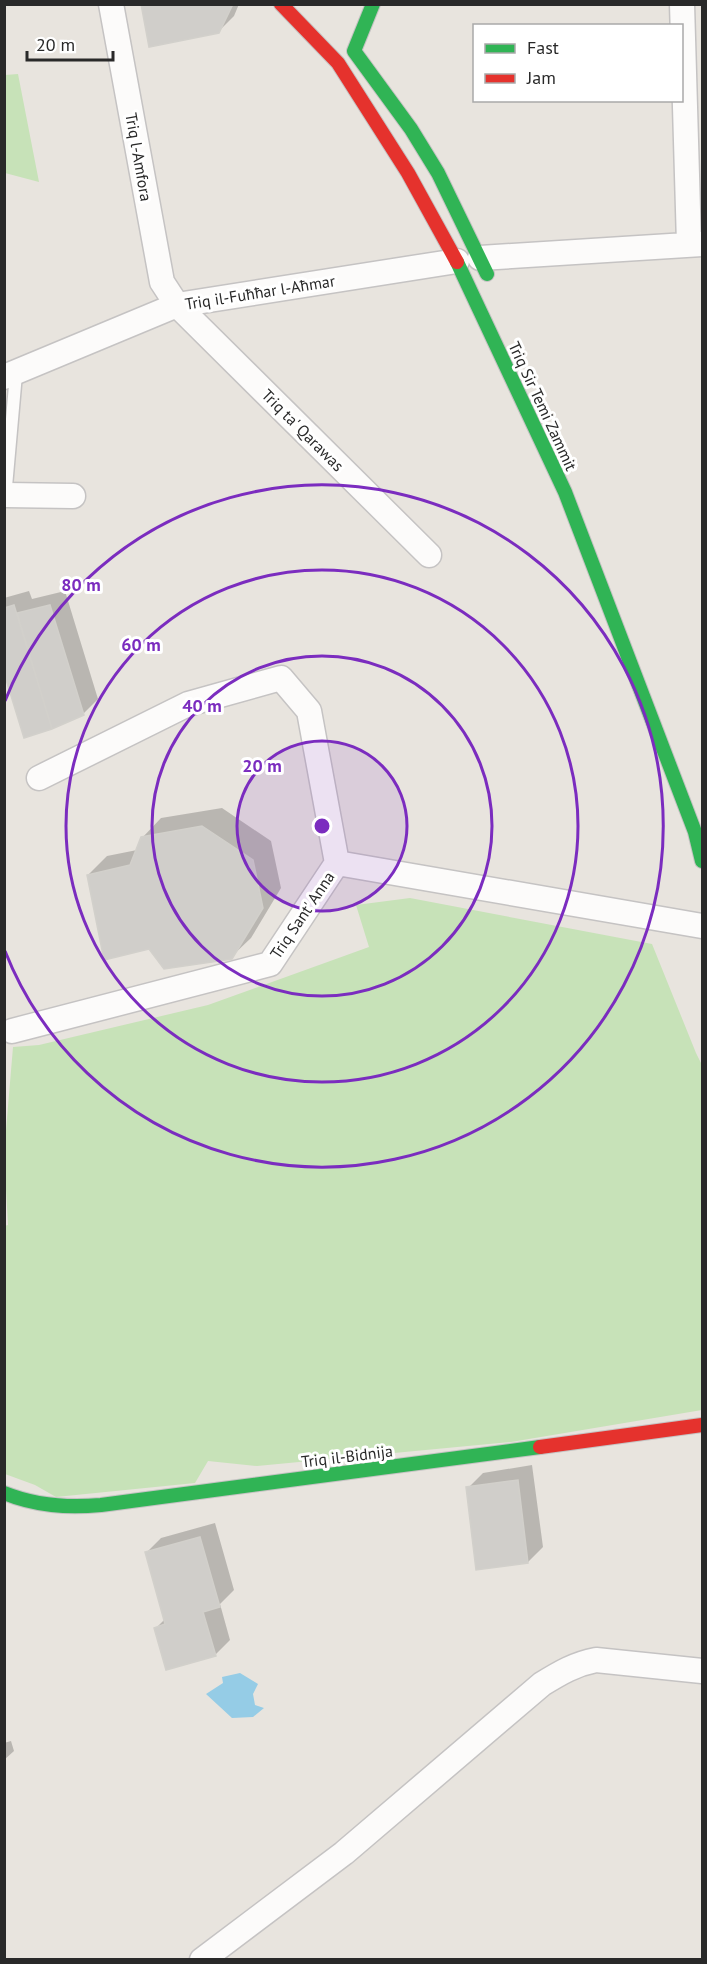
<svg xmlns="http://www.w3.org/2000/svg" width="707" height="1964" viewBox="0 0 707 1964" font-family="'PT Sans',sans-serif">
  <rect width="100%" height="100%" fill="#e8e4de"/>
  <!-- green -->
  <path fill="#c7e2b8" d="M 18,74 L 39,182 L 5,173 L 5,75 Z
    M 410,898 L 652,944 L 696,1053 L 702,1065 L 702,1410 L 511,1442 L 257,1466 L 208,1461 L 195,1483 L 56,1497 L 35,1485 L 5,1474 L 4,1226 L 8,1225 L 4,1154 L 13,1047 L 39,1045 L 208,1005 L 369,947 L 356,905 Z"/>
  <!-- water -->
  <path fill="#95cce6" d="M 240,1673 L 258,1684 L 253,1694 L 255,1705 L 264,1708 L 253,1717 L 232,1718 L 206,1694 L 223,1683 L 222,1677 Z"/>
  <!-- shadow -->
  <path fill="#0003" d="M 143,4 L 239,4 L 234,16 L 218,32 Z
    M 29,591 L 32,599 L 65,591 L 98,699 L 83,714 L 52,728 L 25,736 L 4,667 L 4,598 Z
    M 222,808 L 271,841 L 281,888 L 251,938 L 231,957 L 88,875 L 107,856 L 137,850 L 142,838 L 161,818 Z
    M 532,1465 L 543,1547 L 528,1562 L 468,1488 L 483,1473 Z
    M 215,1523 L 234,1590 L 220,1604 L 230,1640 L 215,1655 L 156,1628 L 165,1619 L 146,1553 L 161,1538 Z
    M 11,1741 L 14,1751 L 4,1760 L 4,1743 Z"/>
  <!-- building -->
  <path fill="#d0ceca" stroke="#d2d0cb" stroke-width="1.5" d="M 141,4 L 233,4 L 219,33 L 149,47 Z
    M 14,605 L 52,729 L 24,738 L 4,673 L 4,608 Z
    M 50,605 L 84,715 L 52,729 L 17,613 Z
    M 202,826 L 253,860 L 263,908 L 232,959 L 164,969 L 149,949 L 104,960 L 87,875 L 130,865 L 141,837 Z
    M 518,1480 L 528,1563 L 476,1570 L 466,1487 Z
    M 200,1537 L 220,1607 L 203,1612 L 216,1656 L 166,1670 L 154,1628 L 165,1624 L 145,1552 Z"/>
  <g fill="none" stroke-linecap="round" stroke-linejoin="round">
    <defs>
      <path id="lane" d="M 5,498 L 16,374"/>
      <path id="street" d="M 111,4 L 162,282 L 177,305 L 429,555
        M 682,4 L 689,244
        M 480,258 L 702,244
        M 4,377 L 177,305 L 457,261
        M 6,495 L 73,496
        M 39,778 L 188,704 L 281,678 L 309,711 L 337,863
        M 12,1031 L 270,964 L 337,863 L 702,926
        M 202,1960 L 344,1853 L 542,1684 C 560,1673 575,1664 596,1660 L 702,1671"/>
      <path id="fast" d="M 354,51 L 411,129 L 438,173 L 487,274
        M 354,51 L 373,4
        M 457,262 L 565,492 L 695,832 L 702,861
        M 4,1493 C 36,1506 67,1508 101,1505 L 540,1447"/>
      <path id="jam" d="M 281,4 L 338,63 L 408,173 L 457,262
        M 540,1447 L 702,1425"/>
    </defs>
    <!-- lane casing -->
    <use href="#lane" stroke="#c5c3c3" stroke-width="15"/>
    <!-- street casing -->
    <use href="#street" stroke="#c5c3c3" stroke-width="27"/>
    <!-- fast casing -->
    <use href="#fast" stroke="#c5c3c3" stroke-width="16"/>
    <!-- jam casing -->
    <use href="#jam" stroke="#c5c3c3" stroke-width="16"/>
    <!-- lane -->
    <use href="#lane" stroke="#fcfbfa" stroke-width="12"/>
    <!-- street -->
    <use href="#street" stroke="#fcfbfa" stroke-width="24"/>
    <!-- fast -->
    <use href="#fast" stroke="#30b455" stroke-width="14"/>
    <!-- jam -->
    <use href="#jam" stroke="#e5322d" stroke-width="14"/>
  </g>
  <!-- distance rings -->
  <circle cx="322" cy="826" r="85" fill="#7b2cbf" fill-opacity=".12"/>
  <g fill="none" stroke="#7b2cbf" stroke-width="3">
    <circle cx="322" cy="826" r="85"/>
    <circle cx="322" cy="826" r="170"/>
    <circle cx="322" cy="826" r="256"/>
    <path d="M5 701A341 341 0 1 1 5 951"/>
  </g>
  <g text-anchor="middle" stroke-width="6" stroke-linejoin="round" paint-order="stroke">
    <!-- street labels -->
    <g font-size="16" fill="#292929" stroke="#fff">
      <text transform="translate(139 157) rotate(80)" y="6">Triq l-Amfora</text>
      <text transform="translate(260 292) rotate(-9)" y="6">Triq il-Fuħħar l-Aħmar</text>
      <text transform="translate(543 406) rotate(65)" y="6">Triq Sir Temi Zammit</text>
      <text transform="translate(303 430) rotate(45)" y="6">Triq ta' Qarawas</text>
      <text transform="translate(302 915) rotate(-56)" y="6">Triq Sant' Anna</text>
      <text transform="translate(347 1456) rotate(-7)" y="6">Triq il-Bidnija</text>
    </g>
  </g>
  <circle cx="322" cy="826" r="9" fill="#7b2cbf" stroke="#fff" stroke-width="3"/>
  <g font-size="18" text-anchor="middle" font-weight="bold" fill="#7b2cbf" stroke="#fff" stroke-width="6" stroke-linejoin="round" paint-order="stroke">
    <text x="81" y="591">80 m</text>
    <text x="141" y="651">60 m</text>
    <text x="202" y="712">40 m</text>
    <text x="262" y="772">20 m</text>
  </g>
  <!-- border -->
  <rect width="707" height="1964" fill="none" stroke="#292929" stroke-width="12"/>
  <!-- legend -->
  <rect x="473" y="24" width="210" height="78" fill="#ffffff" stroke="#a9a9a9" stroke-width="1.5"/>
  <rect x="485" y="44" width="30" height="9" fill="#30b455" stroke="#a9a9a9" stroke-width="1.5"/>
  <text x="527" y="54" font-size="18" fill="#292929">Fast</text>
  <rect x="485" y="74" width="30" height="9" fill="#e5322d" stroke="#a9a9a9" stroke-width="1.5"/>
  <text x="527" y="84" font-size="18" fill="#292929">Jam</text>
  <!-- scale -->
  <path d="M27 51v9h86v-9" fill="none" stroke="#292929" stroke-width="3"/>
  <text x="36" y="51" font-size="18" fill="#292929" stroke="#ffffff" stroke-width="4.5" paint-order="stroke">20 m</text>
</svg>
